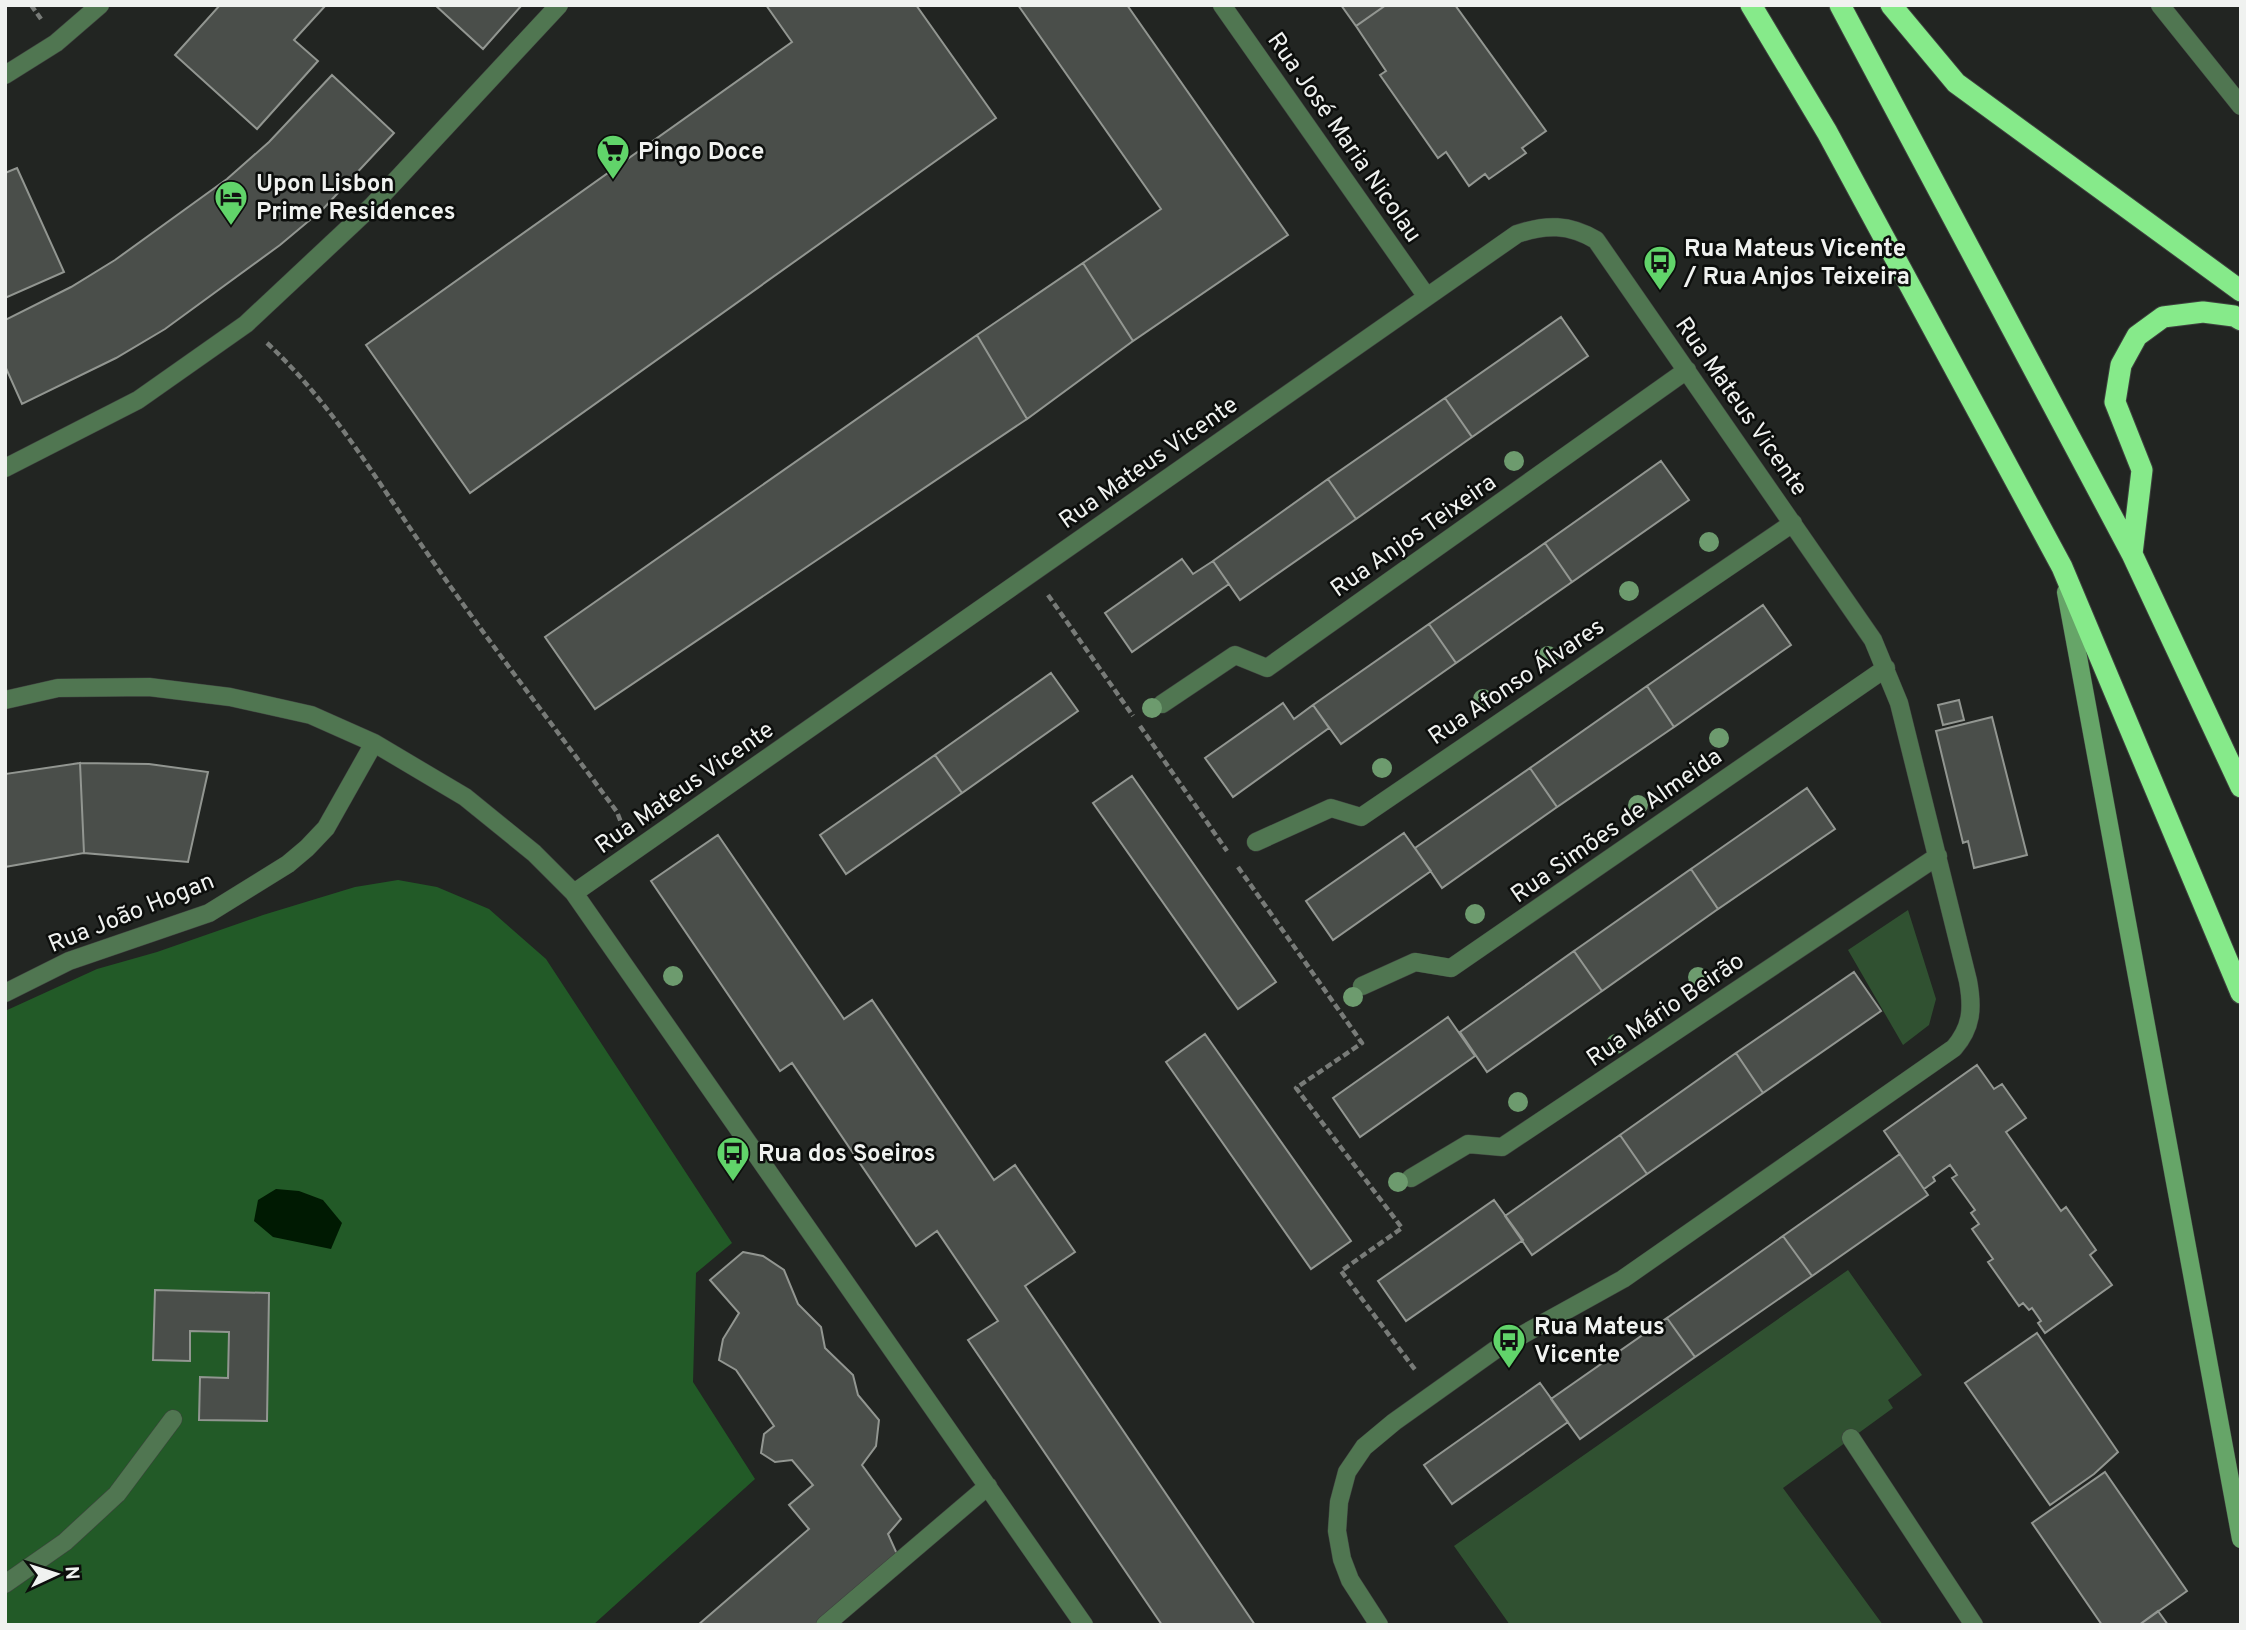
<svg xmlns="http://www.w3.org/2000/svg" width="2246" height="1630" viewBox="0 0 2246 1630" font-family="Overpass,sans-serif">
  <rect width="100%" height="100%" fill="#222522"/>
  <!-- green -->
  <path fill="#305131" d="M 1908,910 L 1936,999 L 1929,1025 L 1903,1045 L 1848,950 Z
    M 1848,1270 L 1922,1375 L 1888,1400 L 1893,1408 L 1783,1488 L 1883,1625 L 1510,1625 L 1454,1546 Z"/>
  <!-- forest -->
  <path fill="#225a27" d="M 398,880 L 437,887 L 489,909 L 546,959 L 732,1243 L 696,1273 L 693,1382 L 755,1479 L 593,1625 L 5,1625 L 5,1011 L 97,969 L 157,952 L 263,915 L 355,887 Z"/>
  <!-- water -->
  <path fill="#001a02" d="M 276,1189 L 299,1191 L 323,1200 L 342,1223 L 331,1249 L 273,1237 L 254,1221 L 258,1200 Z"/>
  <!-- building -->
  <path fill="#4a4e4a" stroke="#929691" stroke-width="2" d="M 220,5 L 326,5 L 294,40 L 318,61 L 257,129 L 175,55 Z
    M 435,5 L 522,5 L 483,49 Z
    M 766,5 L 916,5 L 996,118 L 470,493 L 366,345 L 792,42 Z
    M 1018,5 L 1127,5 L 1288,235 L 1133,341 L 1083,263 L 1161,209 Z
    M 1341,5 L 1386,5 L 1356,26 Z
    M 1386,5 L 1455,5 L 1546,131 L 1522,148 L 1526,153 L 1489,179 L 1485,174 L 1469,186 L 1446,152 L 1438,158 L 1380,75 L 1386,71 L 1356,26 Z
    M 332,75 L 394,133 L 323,209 L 280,245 L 165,329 L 116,358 L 22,404 L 5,366 L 5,320 L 71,287 L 115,260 L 227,179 L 269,142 Z
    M 17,168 L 64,272 L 5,298 L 5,173 Z
    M 1083,263 L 1133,341 L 1027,419 L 977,335 Z
    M 1561,317 L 1588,356 L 1472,437 L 1445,398 Z
    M 977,335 L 1027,419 L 595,709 L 545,637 Z
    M 1445,398 L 1472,437 L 1356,519 L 1328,479 Z
    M 1661,461 L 1689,500 L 1572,582 L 1545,543 Z
    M 1328,479 L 1356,519 L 1240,600 L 1213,561 Z
    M 1545,543 L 1572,582 L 1456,663 L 1429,624 Z
    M 1182,559 L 1193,574 L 1213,561 L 1229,584 L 1132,652 L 1105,613 Z
    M 1763,605 L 1791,645 L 1674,727 L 1647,686 Z
    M 1429,624 L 1456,663 L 1341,744 L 1313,705 Z
    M 1051,673 L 1078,711 L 962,793 L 935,755 Z
    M 1647,686 L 1674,727 L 1557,807 L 1530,768 Z
    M 1959,700 L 1964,720 L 1943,725 L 1938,705 Z
    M 1283,703 L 1294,719 L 1313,705 L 1329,728 L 1233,797 L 1205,758 Z
    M 1992,717 L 2027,855 L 1974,868 L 1968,841 L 1963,843 L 1936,731 Z
    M 935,755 L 962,793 L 846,874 L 820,835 Z
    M 80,763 L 84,853 L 5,867 L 5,774 Z
    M 80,763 L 149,764 L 208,772 L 188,862 L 84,853 Z
    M 1530,768 L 1557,807 L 1442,888 L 1415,848 Z
    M 1132,776 L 1276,982 L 1238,1009 L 1093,803 Z
    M 1807,788 L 1835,829 L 1718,909 L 1691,869 Z
    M 1404,833 L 1431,871 L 1333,940 L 1306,901 Z
    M 718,835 L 844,1019 L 872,1000 L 994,1180 L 1015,1165 L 1075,1252 L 1025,1286 L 1255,1625 L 1162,1625 L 968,1340 L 998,1321 L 937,1231 L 916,1246 L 792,1063 L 780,1071 L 651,881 Z
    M 1691,869 L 1718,909 L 1602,991 L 1574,951 Z
    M 1574,951 L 1602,991 L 1487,1072 L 1460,1032 Z
    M 1854,972 L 1881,1011 L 1763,1093 L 1736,1053 Z
    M 1448,1017 L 1475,1056 L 1360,1137 L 1333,1098 Z
    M 1205,1034 L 1351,1241 L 1311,1269 L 1166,1062 Z
    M 1736,1053 L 1763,1093 L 1647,1174 L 1620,1135 Z
    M 1977,1065 L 1994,1089 L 2002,1084 L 2026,1118 L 2006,1132 L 2061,1211 L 2066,1207 L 2096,1250 L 2090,1255 L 2112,1285 L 2045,1333 L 2038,1323 L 2041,1321 L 2032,1308 L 2029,1310 L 2023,1303 L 2019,1306 L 1988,1262 L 1993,1259 L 1972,1229 L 1979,1224 L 1971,1213 L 1975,1210 L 1952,1178 L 1957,1175 L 1950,1165 L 1933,1177 L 1935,1181 L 1924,1189 L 1884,1131 Z
    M 1620,1135 L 1647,1174 L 1532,1255 L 1505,1216 Z
    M 1900,1154 L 1928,1195 L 1812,1276 L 1783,1236 Z
    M 1494,1200 L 1523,1240 L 1406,1321 L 1378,1281 Z
    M 1783,1236 L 1812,1276 L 1695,1357 L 1667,1318 Z
    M 743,1252 L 763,1256 L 784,1270 L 798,1304 L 821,1327 L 825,1348 L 853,1375 L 858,1395 L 879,1420 L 876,1446 L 862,1465 L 901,1519 L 888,1534 L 897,1554 L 815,1625 L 698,1625 L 809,1529 L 789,1505 L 813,1485 L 792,1460 L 775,1462 L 761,1453 L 764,1434 L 774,1426 L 736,1370 L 719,1360 L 723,1339 L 739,1313 L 710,1280 Z
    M 155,1290 L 269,1293 L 267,1421 L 199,1420 L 200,1377 L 228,1378 L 229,1332 L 190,1331 L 190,1361 L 153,1360 Z
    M 1667,1318 L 1695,1357 L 1580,1439 L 1551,1399 Z
    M 2037,1333 L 2118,1452 L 2094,1474 L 2050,1505 L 1965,1383 Z
    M 1540,1383 L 1568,1422 L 1452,1504 L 1424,1465 Z
    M 2105,1472 L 2187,1591 L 2139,1625 L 2102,1625 L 2032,1523 Z
    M 2158,1611 L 2168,1625 L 2139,1625 Z"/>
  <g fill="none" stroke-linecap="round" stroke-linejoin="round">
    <defs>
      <path id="lane" d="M 2160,5 L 2241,106
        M 5,1584 L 65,1542 L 117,1494 L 173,1419"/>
      <path id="street" d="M 1222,5 L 1427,297
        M 5,75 L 56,43 L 100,5
        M 5,468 L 138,400 L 246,324 L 373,205 L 559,5
        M 5,700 L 58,688 L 149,687 L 230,697 L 311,715 L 374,743 L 465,797 L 534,853 L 574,893 L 1084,1625
        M 1162,704 L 1235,655 L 1267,668 L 1687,370
        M 1256,842 L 1331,808 L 1361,817 L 1793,523
        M 574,893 L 1517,234 C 1546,224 1569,224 1596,240 L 1873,640 L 1899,703 L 1968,981 C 1973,1008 1972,1027 1954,1048 L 1623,1279 L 1495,1350 L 1394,1422 L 1364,1447 L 1347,1472 L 1339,1502 L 1337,1531 L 1342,1559 L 1350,1580 L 1379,1625
        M 1362,986 L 1415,962 L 1451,968 L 1886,668
        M 5,993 L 69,961 L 209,913 L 288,864 L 307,848 L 326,828 L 374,743
        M 1411,1178 L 1468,1144 L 1502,1147 L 1938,856
        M 1851,1438 L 1974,1625
        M 825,1625 L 988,1486"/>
      <path id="secondary" d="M 2066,592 L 2241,1539"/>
      <path id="highway" d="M 1751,5 L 1827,132 L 2062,567 L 2241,993
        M 1840,5 L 2132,554 L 2241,787
        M 1891,5 L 1956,83 L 2241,291
        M 2132,554 L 2142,470 L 2115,402 L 2121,365 L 2137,336 L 2163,317 L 2203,312 L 2234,316 L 2241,320"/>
    </defs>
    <!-- lane casing -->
    <use href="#lane" stroke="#3f423f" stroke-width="19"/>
    <!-- street casing -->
    <use href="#street" stroke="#3f423f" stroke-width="19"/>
    <!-- secondary casing -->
    <use href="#secondary" stroke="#3f423f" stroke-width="19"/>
    <!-- highway casing -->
    <use href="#highway" stroke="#3f423f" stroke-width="23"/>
    <!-- path -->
    <path stroke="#787b78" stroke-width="4.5" stroke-dasharray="7 3.5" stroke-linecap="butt" d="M 31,5 L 41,19
      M 267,343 C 335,406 381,488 434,563 C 493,648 556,729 617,812 L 622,825
      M 1048,595 L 1133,716
      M 1140,726 L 1227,851
      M 1238,867 L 1362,1043 L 1296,1088 L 1402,1228 L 1341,1271 L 1416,1371"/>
    <!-- lane -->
    <use href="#lane" stroke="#507651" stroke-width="18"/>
    <!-- street -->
    <use href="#street" stroke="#507651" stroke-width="18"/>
    <!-- secondary -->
    <use href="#secondary" stroke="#66a568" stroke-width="18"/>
    <!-- highway -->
    <use href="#highway" stroke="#86ea8a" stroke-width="21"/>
  </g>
  <!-- trees -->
  <g fill="#6d9b6e">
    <circle cx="1514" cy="461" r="10"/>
    <circle cx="1709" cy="542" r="10"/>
    <circle cx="1629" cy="591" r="10"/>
    <circle cx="1548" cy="656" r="10"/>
    <circle cx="1483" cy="699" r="10"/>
    <circle cx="1152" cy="708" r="10"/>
    <circle cx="1719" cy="738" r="10"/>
    <circle cx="1382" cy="768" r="10"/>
    <circle cx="1638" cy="805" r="10"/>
    <circle cx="1475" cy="914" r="10"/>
    <circle cx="673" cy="976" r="10"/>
    <circle cx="1698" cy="977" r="10"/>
    <circle cx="1353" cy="997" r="10"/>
    <circle cx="1616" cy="1044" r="10"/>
    <circle cx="1518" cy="1102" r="10"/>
    <circle cx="1398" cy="1182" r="10"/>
  </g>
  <!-- icons -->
  <defs>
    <symbol id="supermarket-pin" viewBox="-11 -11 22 30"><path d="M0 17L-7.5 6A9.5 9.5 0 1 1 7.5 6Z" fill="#61d46a" stroke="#0c0e0c"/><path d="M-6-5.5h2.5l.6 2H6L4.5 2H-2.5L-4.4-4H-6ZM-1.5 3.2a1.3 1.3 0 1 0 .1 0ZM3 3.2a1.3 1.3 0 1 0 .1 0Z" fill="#111"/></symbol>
    <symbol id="hotel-pin" viewBox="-11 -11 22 30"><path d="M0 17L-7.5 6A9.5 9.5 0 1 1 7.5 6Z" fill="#61d46a" stroke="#0c0e0c"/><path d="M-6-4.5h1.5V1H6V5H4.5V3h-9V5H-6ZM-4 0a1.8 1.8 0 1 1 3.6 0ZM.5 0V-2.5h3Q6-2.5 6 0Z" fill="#111"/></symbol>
    <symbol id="bus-pin" viewBox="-11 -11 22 30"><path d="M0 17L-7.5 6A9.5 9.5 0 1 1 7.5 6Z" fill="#61d46a" stroke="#0c0e0c"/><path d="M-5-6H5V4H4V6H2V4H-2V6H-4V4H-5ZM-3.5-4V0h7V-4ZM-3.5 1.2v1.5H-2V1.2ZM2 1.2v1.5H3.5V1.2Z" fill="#111"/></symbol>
  </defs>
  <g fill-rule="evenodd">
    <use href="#supermarket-pin" x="594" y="132" width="38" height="52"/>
    <use href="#hotel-pin" x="212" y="178" width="38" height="52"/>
    <use href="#bus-pin" x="1641" y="243" width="38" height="52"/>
    <use href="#bus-pin" x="714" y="1134" width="38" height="52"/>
    <use href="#bus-pin" x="1490" y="1321" width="38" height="52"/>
  </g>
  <g text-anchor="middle" stroke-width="5" stroke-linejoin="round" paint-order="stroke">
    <!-- street labels -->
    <g font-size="24" fill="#f0f2f0" stroke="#0c0e0c">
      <text transform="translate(1345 137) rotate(55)" y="8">Rua José Maria Nicolau</text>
      <text transform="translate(1742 406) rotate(55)" y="8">Rua Mateus Vicente</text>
      <text transform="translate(1148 462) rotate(-35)" y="8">Rua Mateus Vicente</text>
      <text transform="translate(1413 535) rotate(-35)" y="8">Rua Anjos Teixeira</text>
      <text transform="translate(1516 681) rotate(-34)" y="8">Rua Afonso Álvares</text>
      <text transform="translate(684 787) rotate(-35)" y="8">Rua Mateus Vicente</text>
      <text transform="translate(1616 825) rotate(-35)" y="8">Rua Simões de Almeida</text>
      <text transform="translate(131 912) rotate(-22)" y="8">Rua João Hogan</text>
      <text transform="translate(1665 1009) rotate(-34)" y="8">Rua Mário Beirão</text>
    </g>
    <!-- poi labels -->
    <g font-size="24" font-weight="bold" fill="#f0f2f0" stroke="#0c0e0c" text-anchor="start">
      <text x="638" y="159">Pingo Doce</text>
      <text x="256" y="191">Upon Lisbon<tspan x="256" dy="28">Prime Residences</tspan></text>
      <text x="1684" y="256">Rua Mateus Vicente<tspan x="1684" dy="28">/ Rua Anjos Teixeira</tspan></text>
      <text x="758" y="1161">Rua dos Soeiros</text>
      <text x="1534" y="1334">Rua Mateus<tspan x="1534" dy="28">Vicente</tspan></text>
    </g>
  </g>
  <!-- border -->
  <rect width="2246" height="1630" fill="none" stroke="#f0f2f0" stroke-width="14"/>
  <!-- north arrow -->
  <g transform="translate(56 1574) rotate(86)" stroke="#0c0e0c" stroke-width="5" paint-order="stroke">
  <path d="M0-5L12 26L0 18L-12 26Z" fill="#f0f2f0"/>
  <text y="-10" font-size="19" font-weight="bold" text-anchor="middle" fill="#f0f2f0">N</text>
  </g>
</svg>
